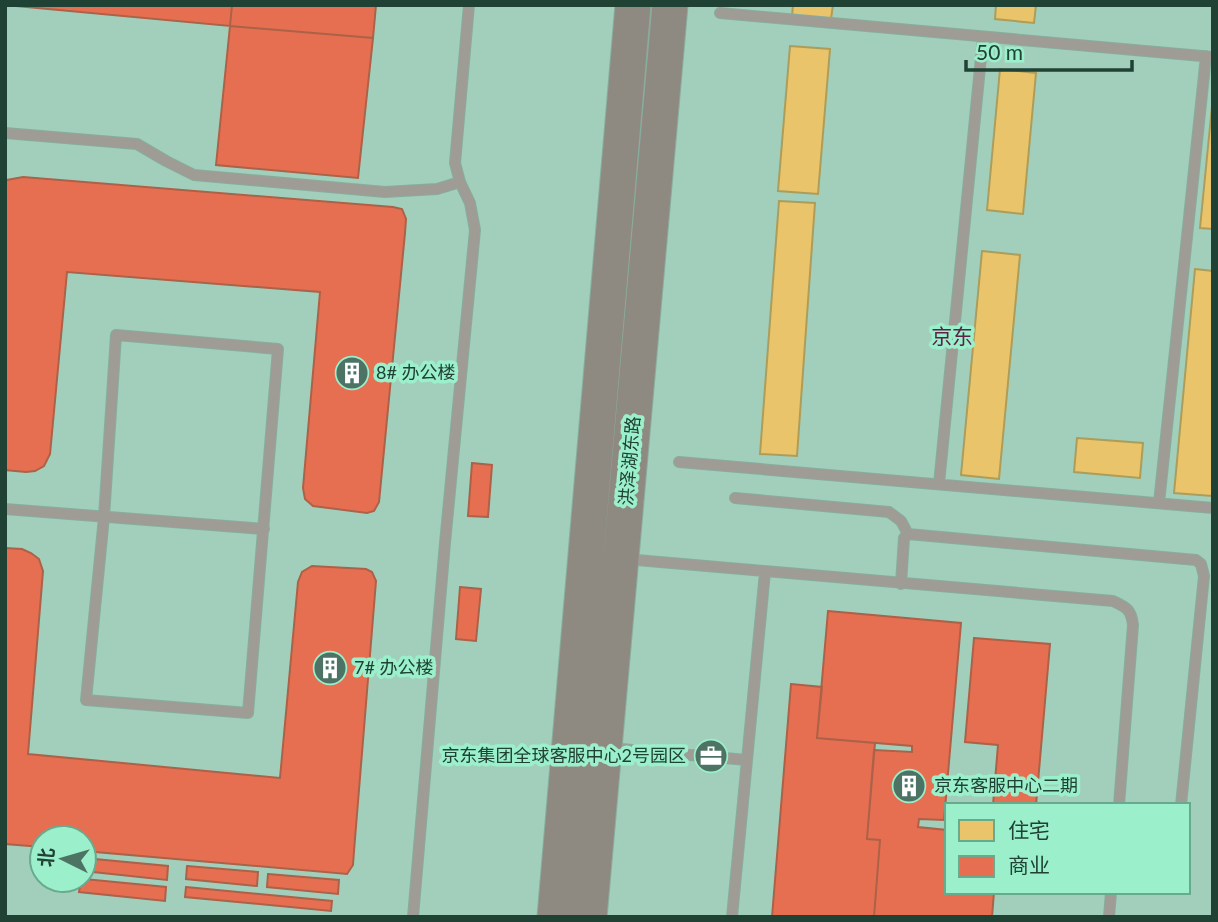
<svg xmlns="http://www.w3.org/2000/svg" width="1218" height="922" viewBox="0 0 1218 922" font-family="Lato,'Noto Sans SC',sans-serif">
  <rect width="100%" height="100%" fill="#a1cfbb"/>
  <!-- homes -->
  <path fill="#e9c46a" stroke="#ac9d5a" stroke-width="2" d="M 793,5 L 833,5 L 831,19 L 792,16 Z
    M 996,5 L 1036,5 L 1034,23 L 995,19 Z
    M 790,46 L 830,49 L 818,194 L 778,191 Z
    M 1000,69 L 1036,73 L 1023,214 L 987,210 Z
    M 1213,96 L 1213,229 L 1200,228 Z
    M 779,201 L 815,203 L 797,456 L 760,454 Z
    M 982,251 L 1020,255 L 999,479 L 961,475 Z
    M 1195,269 L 1213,271 L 1212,496 L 1174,493 Z
    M 1077,438 L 1143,443 L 1140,478 L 1074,472 Z"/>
  <!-- shops -->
  <path fill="#e76f51" stroke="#ab6248" stroke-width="2" d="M 5,5 L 232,5 L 230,26 Z
    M 232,5 L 376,5 L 373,38 L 230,26 Z
    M 230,26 L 373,38 L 358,178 L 216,165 Z
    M 23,177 L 393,207 L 402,209 L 406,219 L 405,233 L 379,502 L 374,511 L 367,513 L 313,506 L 305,499 L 303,488 L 320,292 L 67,272 L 50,454 L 44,466 L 35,471 L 26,472 L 5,470 L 5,183 L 7,180 Z
    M 472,463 L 492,465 L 488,517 L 468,516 Z
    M 5,548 L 22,549 L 31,553 L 39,559 L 43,571 L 28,754 L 280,778 L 298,582 L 302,572 L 312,566 L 366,569 L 372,572 L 376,581 L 354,851 L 353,865 L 347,874 L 84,851 L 84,838 L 42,838 L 42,847 L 5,844 Z
    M 460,587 L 481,589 L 476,641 L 456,639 Z
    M 828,611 L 961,623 L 944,820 L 919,819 L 918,827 L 947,830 L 947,892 L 994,892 L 992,917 L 874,917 L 880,840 L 867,839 L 874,750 L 912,752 L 912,746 L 817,738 Z
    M 974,638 L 1050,644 L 1036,805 L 993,805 L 998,745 L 965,742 Z
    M 791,684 L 822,687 L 817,738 L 875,743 L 867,839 L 880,840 L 874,917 L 772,917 Z
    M 84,858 L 168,866 L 167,880 L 84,871 Z
    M 187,866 L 258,872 L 257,886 L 186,879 Z
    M 268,874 L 339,880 L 338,894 L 267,887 Z
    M 84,879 L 166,887 L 165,901 L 79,892 L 81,880 L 84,880 Z
    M 186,887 L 332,901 L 331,911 L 185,897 Z"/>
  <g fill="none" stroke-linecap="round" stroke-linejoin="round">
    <defs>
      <path id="lane" d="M 720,13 L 1213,57
        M 5,133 L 137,144 L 166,161 L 194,175 L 385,192 L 437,189 L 460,182
        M 116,335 L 278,349 L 248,713 L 86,700 L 104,517 Z
        M 679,462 L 1213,508
        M 939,484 L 983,37
        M 735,498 L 889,512 L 901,521 L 908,534
        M 1159,503 L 1206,56
        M 5,509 L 264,529
        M 625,559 L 1113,601 C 1127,608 1131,609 1133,625 L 1119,805
        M 901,584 L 904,538 L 908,534 L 1196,560 L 1201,564 L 1204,576 L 1181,805
        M 610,748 L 747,760
        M 413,917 L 445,543 L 475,230 L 470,203 L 460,182 L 455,163 L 469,5
        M 732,917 L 765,572
        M 1109,917 L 1111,892"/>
      <path id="primary" d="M 555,917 L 633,5
        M 589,917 L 670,5"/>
    </defs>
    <!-- lane casing -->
    <use href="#lane" stroke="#88ad9d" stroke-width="12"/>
    <!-- primary casing -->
    <use href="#primary" stroke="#88ad9d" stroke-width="37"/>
    <!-- lane -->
    <use href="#lane" stroke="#9e9c95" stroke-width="10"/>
    <!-- primary -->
    <use href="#primary" stroke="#8f8a81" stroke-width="35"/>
  </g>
  <!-- icons -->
  <defs>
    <symbol id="building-disc" viewBox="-11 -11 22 22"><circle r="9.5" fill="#4c7363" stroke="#9befcb"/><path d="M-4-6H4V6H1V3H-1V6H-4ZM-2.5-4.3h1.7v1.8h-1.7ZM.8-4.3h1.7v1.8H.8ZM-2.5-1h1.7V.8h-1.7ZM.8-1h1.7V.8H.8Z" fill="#fff"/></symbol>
    <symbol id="office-disc" viewBox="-11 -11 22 22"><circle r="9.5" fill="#4c7363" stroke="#9befcb"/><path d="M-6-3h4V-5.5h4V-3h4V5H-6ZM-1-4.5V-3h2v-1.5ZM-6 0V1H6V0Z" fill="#fff"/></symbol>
  </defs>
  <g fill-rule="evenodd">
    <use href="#building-disc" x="333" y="354" width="38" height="38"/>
    <use href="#building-disc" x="311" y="649" width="38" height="38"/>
    <use href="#office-disc" x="692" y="737" width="38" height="38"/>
    <use href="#building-disc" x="890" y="767" width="38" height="38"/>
  </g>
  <g text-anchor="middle" stroke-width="7" stroke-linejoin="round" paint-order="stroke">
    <!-- poi labels -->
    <g font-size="18" fill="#1f4234" stroke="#9befcb" text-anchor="start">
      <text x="376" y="379">8# 办公楼</text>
      <text x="354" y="674">7# 办公楼</text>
      <text x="686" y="762" text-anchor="end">京东集团全球客服中心2号园区</text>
      <text x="934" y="792">京东客服中心二期</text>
    </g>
    <!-- street labels -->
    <g font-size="18" fill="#1f4234" stroke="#9befcb">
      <text transform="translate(630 461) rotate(-85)" y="6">洪泽湖东路</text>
    </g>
    <!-- quarter labels -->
    <g font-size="21" fill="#5e2147" stroke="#9befcb">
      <text x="952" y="344">京东</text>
    </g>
  </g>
  <!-- border -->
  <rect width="1218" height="922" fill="none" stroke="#1f4234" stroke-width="14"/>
  <!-- legend -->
  <rect x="945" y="803" width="245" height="91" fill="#9befcb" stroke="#69aa8f" stroke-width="2"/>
  <rect x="959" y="820" width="35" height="21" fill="#e9c46a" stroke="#69aa8f" stroke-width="2"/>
  <text x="1008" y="838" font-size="21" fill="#1f4234">住宅</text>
  <rect x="959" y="856" width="35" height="21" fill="#e76f51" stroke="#69aa8f" stroke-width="2"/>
  <text x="1008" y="873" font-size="21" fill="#1f4234">商业</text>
  <!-- north arrow -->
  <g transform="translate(63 859) rotate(275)"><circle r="33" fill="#9befcb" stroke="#69aa8f" stroke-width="2"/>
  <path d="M0-5L12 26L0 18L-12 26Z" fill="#4c7363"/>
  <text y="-10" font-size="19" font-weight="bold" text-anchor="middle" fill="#1f4234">北</text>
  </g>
  <!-- scale -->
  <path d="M966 60v10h166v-10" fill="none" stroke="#1f4234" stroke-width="3.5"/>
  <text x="976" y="60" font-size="21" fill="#1f4234" stroke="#9befcb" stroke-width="5" paint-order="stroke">50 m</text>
</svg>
